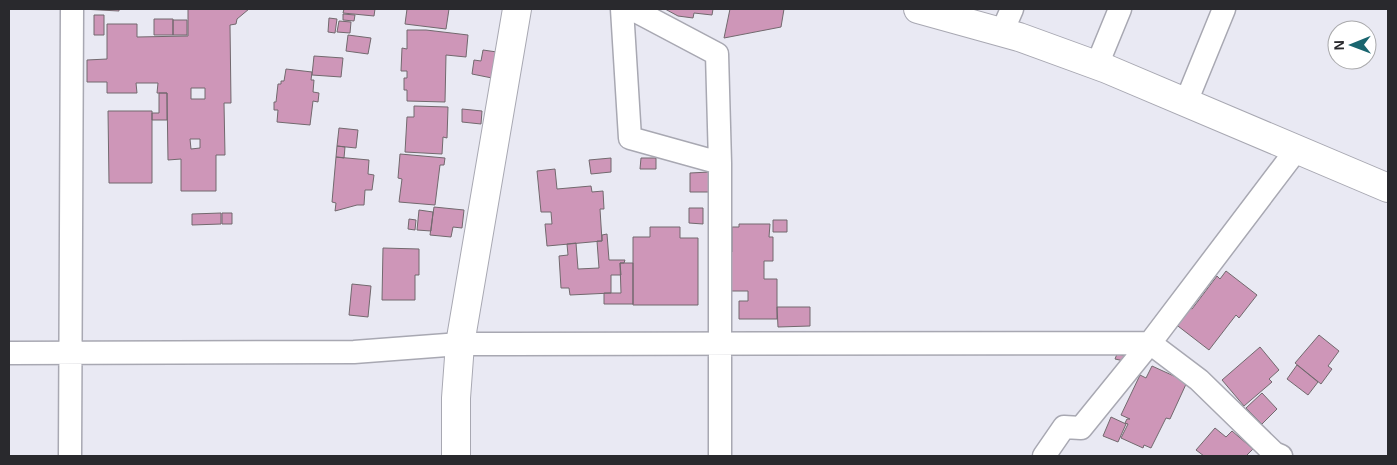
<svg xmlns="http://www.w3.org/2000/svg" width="1397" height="465" viewBox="0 0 1397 465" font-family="Helvetica,sans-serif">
  <rect width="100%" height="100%" fill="#e9e9f3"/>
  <!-- building -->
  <path fill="#ce96b8" stroke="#72696e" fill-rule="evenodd" d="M 81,9 L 119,9 L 119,11 Z
    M 188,9 L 249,9 L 237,19 L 236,24 L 230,25 L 231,103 L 224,103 L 225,155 L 216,155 L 216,191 L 181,191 L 181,159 L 168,160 L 167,93 L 157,93 L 158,83 L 136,83 L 137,93 L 107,93 L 107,82 L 87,82 L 87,60 L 107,59 L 107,24 L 137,24 L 137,37 L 188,36 ZM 191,88 L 205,88 L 205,99 L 191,99 ZM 190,139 L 200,139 L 200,148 L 191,149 Z
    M 344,9 L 375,9 L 374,16 L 343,13 Z
    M 407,9 L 449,9 L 446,29 L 405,24 Z
    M 665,9 L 713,9 L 712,15 L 694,13 L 693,18 L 678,16 Z
    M 730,9 L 784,9 L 781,27 L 724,38 Z
    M 343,14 L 355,15 L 354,21 L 343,20 Z
    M 94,15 L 104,15 L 104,35 L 94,35 Z
    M 329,18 L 337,19 L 335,33 L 328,32 Z
    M 154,19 L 173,19 L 173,35 L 154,35 Z
    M 173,20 L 187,20 L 187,35 L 173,35 Z
    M 339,21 L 351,22 L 350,33 L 337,32 Z
    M 407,30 L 426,30 L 468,35 L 466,57 L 446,55 L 445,102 L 407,101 L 407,90 L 404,90 L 404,78 L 407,78 L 407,71 L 401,71 L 402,48 L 407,49 Z
    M 348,35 L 371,38 L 368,54 L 346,51 Z
    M 483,50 L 497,52 L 492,78 L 472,74 L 474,60 L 481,61 Z
    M 314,56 L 343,58 L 341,77 L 312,75 Z
    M 286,69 L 312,72 L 311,80 L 314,80 L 313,92 L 319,93 L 318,102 L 313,101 L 310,125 L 277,122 L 278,110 L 274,110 L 274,102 L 276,102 L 278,84 L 281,84 L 281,81 L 284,81 Z
    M 159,93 L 167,93 L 167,120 L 152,120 L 152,113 L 159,113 Z
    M 414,106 L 448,107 L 447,138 L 443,137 L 442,154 L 405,152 L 407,117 L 414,117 Z
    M 462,109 L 482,111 L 481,124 L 462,122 Z
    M 108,111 L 152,111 L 152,183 L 109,183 Z
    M 339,128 L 358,130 L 356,148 L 337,146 Z
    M 337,146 L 345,147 L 344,158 L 336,157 Z
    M 400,154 L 445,158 L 444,165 L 440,165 L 435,205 L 399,202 L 402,179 L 398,178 Z
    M 336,157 L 369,160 L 368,174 L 374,175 L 372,190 L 365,190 L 364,205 L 357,205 L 335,211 L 336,203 L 332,202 Z
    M 611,158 L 611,172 L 591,174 L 589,160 Z
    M 641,158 L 656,158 L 656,169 L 640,169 Z
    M 555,169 L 557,189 L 591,186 L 592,192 L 603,191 L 604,209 L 600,209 L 602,241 L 547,246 L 545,224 L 552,224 L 551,212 L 541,212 L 537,171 Z
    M 710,172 L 711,192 L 690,192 L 690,173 Z
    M 434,207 L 464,210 L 462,228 L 453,227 L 451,237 L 430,235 Z
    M 689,208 L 703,208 L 703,224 L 689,223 Z
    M 419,210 L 433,212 L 431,231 L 417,230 Z
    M 221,213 L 221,224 L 192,225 L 192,214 Z
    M 222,213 L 232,213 L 232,224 L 222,224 Z
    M 409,219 L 416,220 L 415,230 L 408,229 Z
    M 773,220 L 787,220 L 787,232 L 773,232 Z
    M 739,224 L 770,224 L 769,237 L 773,237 L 773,261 L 764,261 L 764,279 L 777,279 L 777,319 L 739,319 L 739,301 L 748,301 L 748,291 L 729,291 L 729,252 L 732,252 L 732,227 L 739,227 Z
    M 650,227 L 680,227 L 680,238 L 698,238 L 698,305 L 633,305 L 633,237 L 650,237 Z
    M 607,234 L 609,260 L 625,260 L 624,263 L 620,263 L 621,275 L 611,275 L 611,293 L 570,295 L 569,288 L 561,288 L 559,256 L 568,255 L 567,244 L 576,243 L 578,269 L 599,268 L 597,241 L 602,241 L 602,235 Z
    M 383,248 L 419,249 L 419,275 L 415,275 L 415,300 L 382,300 Z
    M 620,263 L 633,263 L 633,304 L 604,304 L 604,293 L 621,293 Z
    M 1226,271 L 1257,295 L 1239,318 L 1236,315 L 1209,350 L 1174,323 L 1188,306 L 1192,309 L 1217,276 L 1220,279 Z
    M 352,284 L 371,286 L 368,317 L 349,315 Z
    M 777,307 L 810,307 L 810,326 L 778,327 Z
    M 1319,335 L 1339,351 L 1328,366 L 1332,369 L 1321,384 L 1295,363 Z
    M 1260,347 L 1279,370 L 1269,379 L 1272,382 L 1244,406 L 1222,380 Z
    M 1117,354 L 1126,356 L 1124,361 L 1115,359 Z
    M 1297,365 L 1318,382 L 1308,395 L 1287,379 Z
    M 1152,366 L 1187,382 L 1170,419 L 1166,418 L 1151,448 L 1144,445 L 1143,448 L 1121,438 L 1128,424 L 1125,423 L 1127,419 L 1130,419 L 1121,415 L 1140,375 L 1146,378 Z
    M 1262,393 L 1277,409 L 1262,424 L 1246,408 Z
    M 1111,417 L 1126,424 L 1118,442 L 1103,436 Z
    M 1215,428 L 1226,437 L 1232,431 L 1253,449 L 1246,456 L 1204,456 L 1196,450 Z"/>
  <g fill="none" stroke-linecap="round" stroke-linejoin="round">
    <defs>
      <path id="street" d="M 622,9 L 630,138 L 720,163
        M 632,9 L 717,54 L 720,163 L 720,456
        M 1002,32 L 1012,9
        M 1097,65 L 1120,9
        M 1186,102 L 1224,9
        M 9,353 L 354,352 L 460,344 L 1150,343 L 1297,149
        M 70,456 L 72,9
        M 1044,456 L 1064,427 L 1081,428 L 1150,343 L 1199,380 L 1274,453 L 1281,456"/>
      <path id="secondary" d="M 918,9 L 1019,37 L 1107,69 L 1388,188
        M 456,456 L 456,398 L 460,344 L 517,9"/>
    </defs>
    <!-- street casing -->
    <use href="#street" stroke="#a8a8b2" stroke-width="25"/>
    <!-- secondary casing -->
    <use href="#secondary" stroke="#a8a8b2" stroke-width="30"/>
    <!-- street -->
    <use href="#street" stroke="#fff" stroke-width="22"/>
    <!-- secondary -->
    <use href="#secondary" stroke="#fff" stroke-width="28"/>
  </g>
  <!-- border -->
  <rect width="1397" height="465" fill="none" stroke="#29292d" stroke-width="20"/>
  <!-- north arrow -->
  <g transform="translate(1352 45) rotate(269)"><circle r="24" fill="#ffffff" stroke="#a9a9ab"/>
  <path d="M0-4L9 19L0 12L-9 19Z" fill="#19656f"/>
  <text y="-8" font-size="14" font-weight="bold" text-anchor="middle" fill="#29292d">N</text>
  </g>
</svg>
